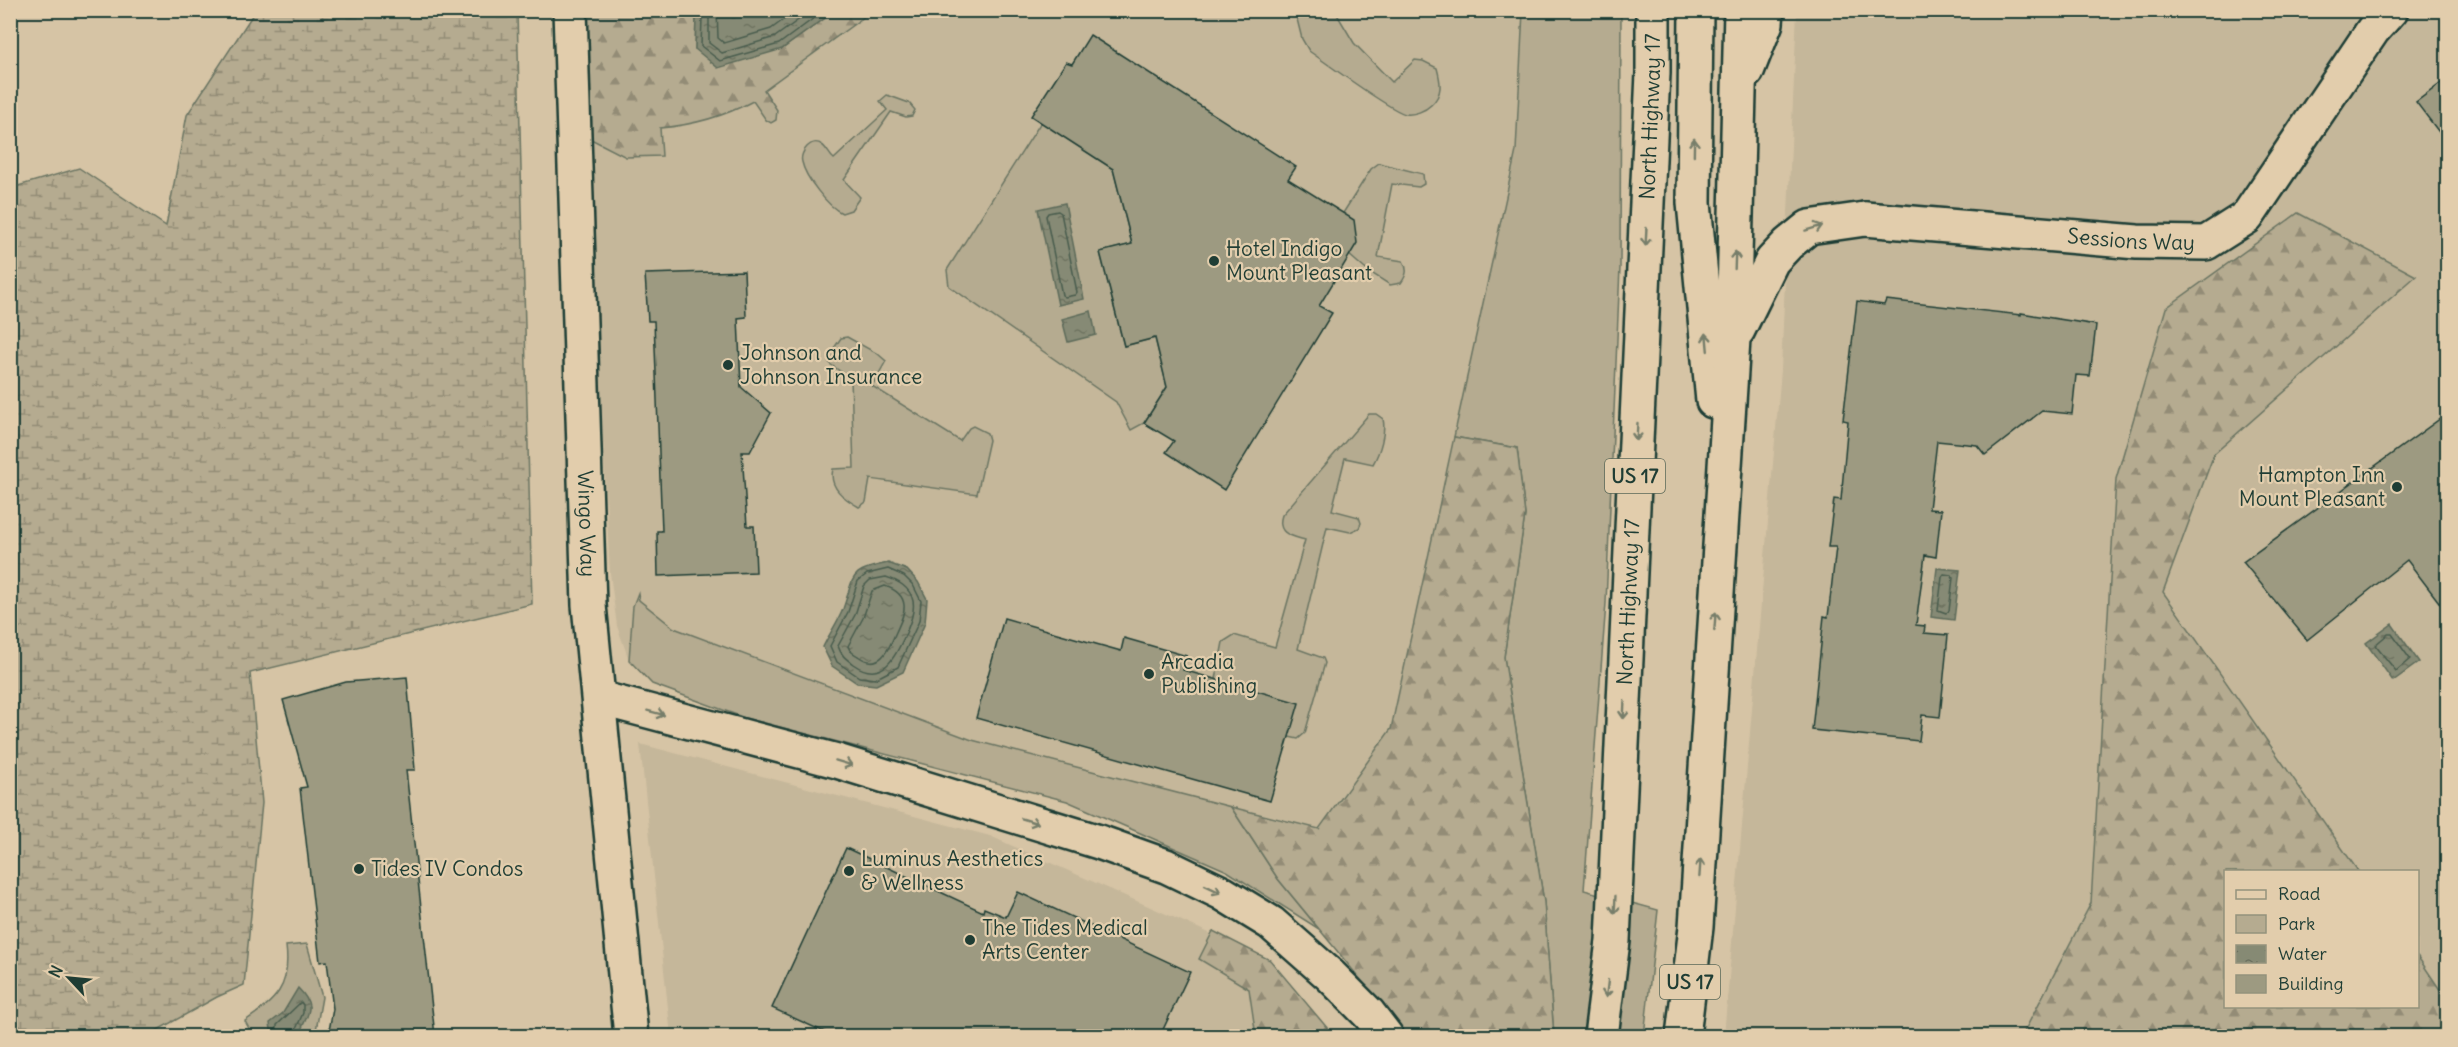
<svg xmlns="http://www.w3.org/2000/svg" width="2458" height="1047" viewBox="0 0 2458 1047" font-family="Delius,sans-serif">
  <defs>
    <pattern id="forest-firs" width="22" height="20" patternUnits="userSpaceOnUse" patternTransform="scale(1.5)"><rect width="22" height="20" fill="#b5ab90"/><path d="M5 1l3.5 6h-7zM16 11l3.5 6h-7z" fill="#938c76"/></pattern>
    <pattern id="wetland-marsh" width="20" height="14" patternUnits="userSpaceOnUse" patternTransform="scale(1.5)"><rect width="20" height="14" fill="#b5ab90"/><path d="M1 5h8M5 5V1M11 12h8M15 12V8" fill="none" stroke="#938c76"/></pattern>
    <pattern id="water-ripples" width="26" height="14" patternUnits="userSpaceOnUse" patternTransform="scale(1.5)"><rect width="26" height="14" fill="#868a74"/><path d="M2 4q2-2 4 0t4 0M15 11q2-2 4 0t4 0" fill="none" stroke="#6d7260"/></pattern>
  </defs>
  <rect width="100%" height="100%" fill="#d6c4a5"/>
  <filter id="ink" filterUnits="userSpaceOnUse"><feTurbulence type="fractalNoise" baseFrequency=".0167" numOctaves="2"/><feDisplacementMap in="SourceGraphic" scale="12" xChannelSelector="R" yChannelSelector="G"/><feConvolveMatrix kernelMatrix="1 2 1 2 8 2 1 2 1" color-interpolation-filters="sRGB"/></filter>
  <g filter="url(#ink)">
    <!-- built -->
    <path fill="#c5b79a" d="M 584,11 L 1523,11 L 1516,151 L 1391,729 L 1319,830 L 972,740 L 674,628 L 639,600 L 639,595 L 633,606 L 629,660 L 617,626 L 610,573 L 594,271 Z
      M 1797,11 L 2447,11 L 2447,1000 L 2418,960 L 2418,872 L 2351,871 L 2138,586 L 2091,903 L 2022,1036 L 1724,1036 L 1781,370 Z
      M 640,744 L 990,836 L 1270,960 L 1260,1036 L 671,1036 Z"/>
    <!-- green -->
    <path fill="#b5ab90" stroke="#6a7462" stroke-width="1.5" d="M 1295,11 L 1335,11 L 1354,43 L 1392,82 L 1415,60 L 1423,61 L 1437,68 C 1441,83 1443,94 1431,105 C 1425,111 1414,115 1406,114 C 1392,112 1325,62 1309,51 L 1302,39 Z
      M 1523,11 L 1621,11 L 1620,267 L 1606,603 L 1584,890 L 1658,910 L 1644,1036 L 1554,1036 L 1544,902 L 1504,657 L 1525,515 L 1517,448 L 1454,437 L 1516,151 Z
      M 887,95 L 909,103 L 915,110 L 912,116 L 906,117 L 891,112 L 844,180 L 860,197 L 851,210 L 842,213 C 828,207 805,177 802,162 C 799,152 812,137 822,145 C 827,148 829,155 834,159 L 887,110 L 880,101 Z
      M 1041,122 L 1113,169 L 1132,244 L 1100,252 L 1124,346 L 1155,338 L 1167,387 L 1144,423 L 1131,430 L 1116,402 L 949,286 L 947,270 Z
      M 1379,163 L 1423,174 L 1424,184 L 1419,187 L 1392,184 L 1378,257 L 1403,261 C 1408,269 1407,275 1401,283 L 1390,285 L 1365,269 L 1339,246 L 1338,221 L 1371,169 Z
      M 847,337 L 878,354 L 886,361 L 872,386 L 960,441 L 969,428 L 973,426 L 987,433 L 989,440 L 977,494 L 870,479 L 866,502 L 859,507 C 845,499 828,488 833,469 L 854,468 L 851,379 L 830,364 L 828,357 L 841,338 Z
      M 1369,414 L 1376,414 L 1383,419 C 1386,432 1380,452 1373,464 L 1345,458 L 1332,510 L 1359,517 L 1361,523 L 1359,528 L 1350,532 L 1327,527 L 1298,649 L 1323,658 L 1325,663 L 1305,733 L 1298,739 L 1289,737 L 1216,679 L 1223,642 L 1234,635 L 1275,647 L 1305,540 C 1291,536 1276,534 1282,515 Z
      M 638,593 L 639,600 L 674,628 L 972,740 L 1231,807 L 1278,879 L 1319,929 L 1227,871 L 1067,801 L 745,718 L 652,684 L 629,660 L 633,606 Z
      M 307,944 L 322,997 L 315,1036 L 253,1036 L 245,1021 C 276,1000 291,987 286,946 Z"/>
    <!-- forest -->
    <path fill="url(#forest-firs)" stroke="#6a7462" stroke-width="1.5" d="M 584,11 L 692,11 L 696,18 L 695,49 L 782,49 L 835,11 L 872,11 L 764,90 L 777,110 L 776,120 L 771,123 L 766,120 L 753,101 C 723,117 693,125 660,128 L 662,156 L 626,157 L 589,138 Z
      M 2298,213 L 2416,276 L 2214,454 L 2163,592 L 2358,871 L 2226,872 L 2226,1006 L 2418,1006 L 2418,957 L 2447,1000 L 2447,1036 L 2022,1036 L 2091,903 L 2116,479 L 2166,308 Z
      M 1454,437 L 1517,448 L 1525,515 L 1504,657 L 1544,902 L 1554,1036 L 1407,1036 L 1278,879 L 1231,807 L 1319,829 L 1391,729 Z
      M 1213,931 L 1270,960 L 1334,1036 L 1256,1036 L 1249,989 L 1199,959 Z"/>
    <!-- wetland -->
    <path fill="url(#wetland-marsh)" stroke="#6a7462" stroke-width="1.5" d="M 255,11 L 517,11 L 532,604 L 250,673 L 262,803 L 244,985 L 217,997 L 147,1036 L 11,1036 L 10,423 L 14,417 L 10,411 L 11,188 L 79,168 L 166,226 L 187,115 Z"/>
    <!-- water -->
    <path fill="url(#water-ripples)" stroke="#5d6b5a" stroke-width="1.5" d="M 692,11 L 835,11 L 782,49 L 718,68 L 695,49 L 696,18 Z
      M 1065,203 L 1084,299 L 1058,305 L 1038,209 Z
      M 1091,311 L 1096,335 L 1068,342 L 1062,319 Z
      M 888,563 L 907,570 L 918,582 L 927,599 L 925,623 L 903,672 L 876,685 L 857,683 L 832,666 L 823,647 C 829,634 838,622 843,609 C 855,575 848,571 888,563 Z
      M 1937,568 L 1960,570 L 1954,620 L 1931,617 Z
      M 2392,624 L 2419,662 L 2393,681 L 2366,643 Z
      M 298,988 C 319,1009 305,1015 299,1036 L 272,1036 L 270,1023 L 283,1013 Z"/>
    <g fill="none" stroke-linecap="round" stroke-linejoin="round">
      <!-- shore -->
      <path stroke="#485c4e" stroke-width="1.5" d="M 699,10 L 702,18 L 701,46 L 720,61 L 779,44 L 825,10
        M 707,10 L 709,18 L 709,43 L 722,53 L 775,37 L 812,10
        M 717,10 L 718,38 L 724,43 L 771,29 L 797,10
        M 1058,211 L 1061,213 L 1077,292 L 1075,295 L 1065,297 L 1062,295 L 1046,216 L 1048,213 Z
        M 888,569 L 904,576 L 913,585 L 921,601 L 919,621 L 898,667 L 875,679 L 859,677 L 837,662 L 830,646 L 848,612 L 858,581 L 867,574 Z
        M 1944,574 L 1951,575 L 1953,578 L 1949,611 L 1946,613 L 1938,610 L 1942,577 Z
        M 886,577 C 898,581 910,587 913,601 C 915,611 910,623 906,633 C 896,656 883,685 853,664 C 845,658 841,655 838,646 L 855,615 L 864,586 L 870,580 Z
        M 885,586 C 894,589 903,595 904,605 C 905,614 900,623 896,632 C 889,649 880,672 858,656 C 853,653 850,652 848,646 L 863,618 L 872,591 Z
        M 2388,634 L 2392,634 L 2410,659 L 2396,671 L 2375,645 Z
        M 277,1036 L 277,1025 L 301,1002 L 303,1005 L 303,1013 L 293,1036"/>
    </g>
    <!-- building -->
    <path fill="#9d9a81" stroke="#1f3d34" stroke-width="1.5" d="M 1090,35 L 1296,167 L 1288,179 L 1354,220 L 1357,243 L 1319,306 L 1332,313 L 1224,490 L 1166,452 L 1174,441 L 1144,423 L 1167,387 L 1155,338 L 1124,346 L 1100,252 L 1132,244 L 1113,169 L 1031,116 L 1066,62 L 1072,64 Z
      M 2448,78 L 2448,144 L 2416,102 Z
      M 744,271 L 746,317 L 738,318 L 741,387 L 771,413 L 750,452 L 742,452 L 747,526 L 754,526 L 756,572 L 658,576 L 657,531 L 662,531 L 654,321 L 648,321 L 645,274 Z
      M 1886,300 L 2021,315 L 2021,313 L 2096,325 L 2090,376 L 2076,375 L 2072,414 L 2042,411 L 1985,455 L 1977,445 L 1937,441 L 1929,509 L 1941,510 L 1936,557 L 1925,555 L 1916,625 L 1925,626 L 1924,633 L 1948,635 L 1940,717 L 1922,715 L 1919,741 L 1812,730 L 1824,616 L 1828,617 L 1836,547 L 1828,547 L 1834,499 L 1841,500 L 1848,421 L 1843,420 L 1857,301 L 1884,305 Z
      M 2448,413 L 2448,614 L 2407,560 L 2307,640 L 2243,562 Z
      M 1004,618 L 1121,651 L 1124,638 L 1187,656 L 1183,670 L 1299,703 L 1270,801 L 976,718 Z
      M 407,677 L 415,770 L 406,770 L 435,1036 L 328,1036 L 333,1009 L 327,961 L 320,962 L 300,788 L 307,787 L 283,700 L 346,682 Z
      M 846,848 L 983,912 L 984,908 L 1006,917 L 1018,892 L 1190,972 L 1160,1036 L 833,1036 L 772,1008 Z"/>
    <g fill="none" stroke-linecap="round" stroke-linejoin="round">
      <defs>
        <g id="minor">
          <path id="s1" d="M 1865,219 L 2137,242 L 2206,243 L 2247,217 L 2373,30 L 2391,10"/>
        </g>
        <g id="tertiary">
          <path id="s2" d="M 570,10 L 589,605 L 631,1036"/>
        </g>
        <g id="motorway">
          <path d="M 1696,10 L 1694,203 L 1713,401"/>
          <path d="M 1747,71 L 1766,23 L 1767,10"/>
          <path d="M 1738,330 L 1772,261 L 1788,244 L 1809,227 L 1865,219"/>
          <path d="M 599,698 L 837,761 L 1099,842 L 1166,866 L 1222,893 L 1271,923 L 1330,975 L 1369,1014 L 1386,1036"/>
          <path id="s3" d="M 1601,1036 L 1613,941 L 1653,73 L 1653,10"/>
          <path d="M 1683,1036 L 1696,927 L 1733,339 L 1741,10"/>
        </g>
      </defs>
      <!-- minor casing -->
      <use href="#minor" stroke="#1f3d34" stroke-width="38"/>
      <!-- tertiary casing -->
      <use href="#tertiary" stroke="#1f3d34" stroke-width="38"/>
      <!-- motorway casing -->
      <use href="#motorway" stroke="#1f3d34" stroke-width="38"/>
      <!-- minor -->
      <use href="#minor" stroke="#e2cdac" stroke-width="33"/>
      <!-- tertiary -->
      <use href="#tertiary" stroke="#e2cdac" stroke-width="33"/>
      <!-- motorway -->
      <use href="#motorway" stroke="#e2cdac" stroke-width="33"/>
    </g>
    <!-- one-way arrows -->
    <defs><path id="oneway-shaft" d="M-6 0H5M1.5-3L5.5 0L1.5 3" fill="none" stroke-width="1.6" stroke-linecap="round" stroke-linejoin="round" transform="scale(1.5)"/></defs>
    <g stroke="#777e6a">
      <use href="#oneway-shaft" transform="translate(1694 147) rotate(-89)"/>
      <use href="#oneway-shaft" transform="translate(1814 228) rotate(-17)"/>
      <use href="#oneway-shaft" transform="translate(1646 237) rotate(93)"/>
      <use href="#oneway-shaft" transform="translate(1735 260) rotate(-88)"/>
      <use href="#oneway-shaft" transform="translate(1707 342) rotate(-95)"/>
      <use href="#oneway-shaft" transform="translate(1637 432) rotate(93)"/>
      <use href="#oneway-shaft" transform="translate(1715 621) rotate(-86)"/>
      <use href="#oneway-shaft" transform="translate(1624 710) rotate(93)"/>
      <use href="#oneway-shaft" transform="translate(656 713) rotate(15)"/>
      <use href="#oneway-shaft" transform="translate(844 763) rotate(17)"/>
      <use href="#oneway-shaft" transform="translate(1030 821) rotate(17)"/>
      <use href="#oneway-shaft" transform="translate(1700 868) rotate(-86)"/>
      <use href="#oneway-shaft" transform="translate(1213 889) rotate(26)"/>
      <use href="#oneway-shaft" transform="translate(1615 905) rotate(93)"/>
      <use href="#oneway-shaft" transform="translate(1607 989) rotate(97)"/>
    </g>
  </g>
  <!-- markers -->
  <g fill="#1f3d34" stroke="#e2cdac" stroke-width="2">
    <circle cx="1214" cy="261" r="6"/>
    <circle cx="728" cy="365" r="6"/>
    <circle cx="2397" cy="487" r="6"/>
    <circle cx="1149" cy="674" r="6"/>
    <circle cx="359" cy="869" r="6"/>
    <circle cx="849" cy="871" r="6"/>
    <circle cx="970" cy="940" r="6"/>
  </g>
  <g text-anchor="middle" stroke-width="4.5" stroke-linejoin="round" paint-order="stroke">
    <!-- shield labels -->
    <g fill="#e2cdac" stroke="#5a6858" stroke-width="1.5">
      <rect x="1605" y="459" width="60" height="34" rx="4.5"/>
      <rect x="1660" y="965" width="60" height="34" rx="4.5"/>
    </g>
    <g font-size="20" font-weight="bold" fill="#1f3d34">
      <text x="1635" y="483">US 17</text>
      <text x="1690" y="989">US 17</text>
    </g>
    <!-- street labels -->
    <g font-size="21" fill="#1f3d34" stroke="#e2cdac">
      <text dy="7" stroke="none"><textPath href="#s3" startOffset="921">North Highway 17</textPath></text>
      <text dy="7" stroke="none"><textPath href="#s1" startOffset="267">Sessions Way</textPath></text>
      <text dy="7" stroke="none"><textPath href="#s2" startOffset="514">Wingo Way</textPath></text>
      <text dy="7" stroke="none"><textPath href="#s3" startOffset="435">North Highway 17</textPath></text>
    </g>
    <!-- poi labels -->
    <g font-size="21" fill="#1f3d34" stroke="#e2cdac" text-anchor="start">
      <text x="1226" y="256">Hotel Indigo<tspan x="1226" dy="24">Mount Pleasant</tspan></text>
      <text x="740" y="360">Johnson and<tspan x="740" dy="24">Johnson Insurance</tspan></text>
      <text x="2385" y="482" text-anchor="end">Hampton Inn<tspan x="2385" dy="24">Mount Pleasant</tspan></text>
      <text x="1161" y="669">Arcadia<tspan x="1161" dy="24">Publishing</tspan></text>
      <text x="861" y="866">Luminus Aesthetics<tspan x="861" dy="24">&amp; Wellness</tspan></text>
      <text x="371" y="876">Tides IV Condos</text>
      <text x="982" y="935">The Tides Medical<tspan x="982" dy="24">Arts Center</tspan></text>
    </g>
  </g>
  <!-- margin -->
  <rect width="2458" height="1047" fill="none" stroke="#e2cdac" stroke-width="36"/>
  <rect x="18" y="18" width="2422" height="1011" fill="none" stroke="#1f3d34" stroke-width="2" filter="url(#ink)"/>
  <!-- legend -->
  <rect x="2224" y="870" width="195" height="138" fill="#e2cdac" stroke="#94937c" stroke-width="1.5"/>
  <rect x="2236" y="890" width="30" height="9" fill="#e2cdac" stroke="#94937c" stroke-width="1.5"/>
  <text x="2278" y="900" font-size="18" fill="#1f3d34">Road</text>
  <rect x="2236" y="915" width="30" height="18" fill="#b5ab90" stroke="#94937c" stroke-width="1.5"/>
  <text x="2278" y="930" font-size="18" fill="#1f3d34">Park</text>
  <rect x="2236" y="945" width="30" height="18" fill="url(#water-ripples)" stroke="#94937c" stroke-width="1.5"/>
  <text x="2278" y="960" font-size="18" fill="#1f3d34">Water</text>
  <rect x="2236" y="975" width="30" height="18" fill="#9d9a81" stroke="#94937c" stroke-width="1.5"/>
  <text x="2278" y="990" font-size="18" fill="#1f3d34">Building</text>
  <!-- north arrow -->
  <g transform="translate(69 978) rotate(296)" stroke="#e2cdac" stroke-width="4.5" paint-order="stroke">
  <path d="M0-4.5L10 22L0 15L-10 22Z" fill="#1f3d34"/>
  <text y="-9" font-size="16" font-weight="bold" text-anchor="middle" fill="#1f3d34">N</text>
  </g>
</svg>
